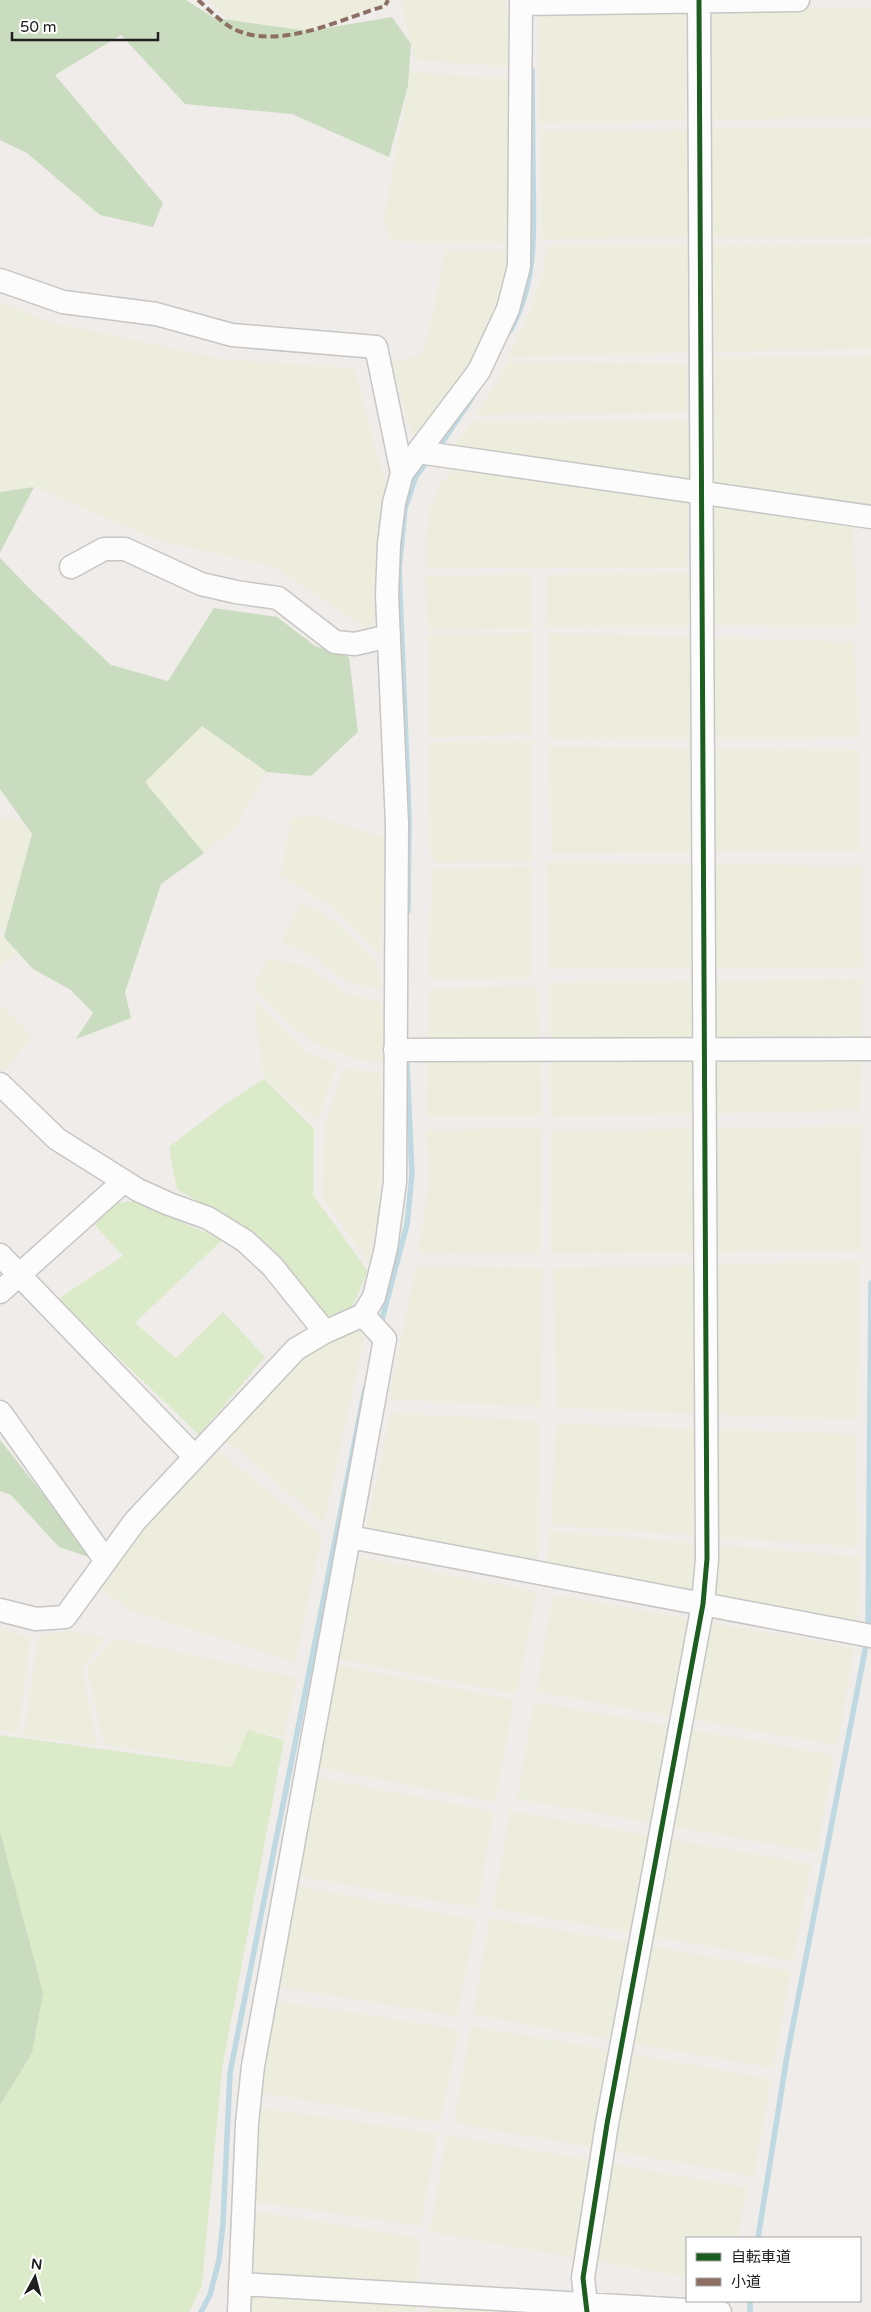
<svg xmlns="http://www.w3.org/2000/svg" width="871" height="2312" viewBox="0 0 871 2312" font-family="'Varela Round','Noto Sans JP',sans-serif">
  <rect width="100%" height="100%" fill="#efece9"/>
  <!-- farmland -->
  <path fill="#ededdd" d="M 210,0 L 389,0 L 390,2 L 309,31 L 236,29 Z
    M 401,0 L 506,0 L 510,67 L 415,60 Z
    M 871,8 L 871,117 L 539,123 L 537,10 Z
    M 411,72 L 519,80 L 519,243 L 393,241 L 383,224 Z
    M 871,127 L 871,237 L 542,239 L 541,131 Z
    M 871,245 L 871,348 L 508,357 L 530,312 L 542,277 L 547,246 Z
    M 445,250 L 519,251 L 501,315 L 467,377 L 415,443 L 391,362 L 421,355 L 433,315 Z
    M 0,302 L 51,322 L 221,359 L 354,368 L 385,482 L 374,633 L 277,568 L 158,540 L 34,487 L 0,492 Z
    M 871,356 L 871,509 L 711,487 L 707,358 Z
    M 508,362 L 687,364 L 687,412 L 476,415 Z
    M 688,420 L 691,480 L 453,448 L 472,422 Z
    M 455,470 L 688,502 L 687,567 L 426,567 L 426,540 L 430,509 L 440,483 Z
    M 708,500 L 853,526 L 858,626 L 713,625 Z
    M 690,573 L 689,626 L 546,627 L 547,575 Z
    M 532,574 L 532,628 L 428,630 L 425,576 Z
    M 533,633 L 531,734 L 429,737 L 428,635 Z
    M 548,633 L 854,642 L 859,737 L 550,739 Z
    M 202,726 L 267,772 L 234,829 L 204,853 L 144,782 Z
    M 532,741 L 532,861 L 438,863 L 431,856 L 428,743 Z
    M 549,747 L 858,750 L 860,851 L 552,853 Z
    M 317,816 L 384,837 L 382,956 L 333,908 L 284,877 L 280,881 L 291,818 Z
    M 12,817 L 32,834 L 5,931 L 0,925 L 0,818 Z
    M 547,862 L 862,866 L 863,967 L 549,968 Z
    M 532,867 L 531,978 L 432,980 L 429,971 L 432,869 Z
    M 302,902 L 339,924 L 376,963 L 383,990 L 348,983 L 315,958 L 281,941 Z
    M 0,932 L 17,953 L 0,967 Z
    M 268,958 L 305,966 L 349,994 L 382,1003 L 387,1063 L 360,1060 L 314,1043 L 283,1019 L 254,986 Z
    M 863,979 L 860,1110 L 551,1117 L 550,983 Z
    M 537,986 L 542,1116 L 427,1116 L 429,989 Z
    M 256,1002 L 304,1051 L 337,1064 L 317,1120 L 264,1079 L 255,1013 Z
    M 0,1004 L 32,1036 L 1,1076 L 0,1074 Z
    M 343,1068 L 387,1074 L 378,1222 L 368,1262 L 323,1198 L 324,1127 Z
    M 862,1126 L 861,1251 L 551,1253 L 551,1131 Z
    M 542,1128 L 540,1254 L 418,1253 L 430,1181 L 426,1130 Z
    M 860,1261 L 857,1420 L 557,1408 L 553,1268 Z
    M 416,1266 L 543,1268 L 541,1407 L 389,1399 Z
    M 360,1328 L 364,1338 L 324,1523 L 224,1438 L 299,1357 L 329,1340 Z
    M 391,1413 L 539,1421 L 537,1565 L 366,1530 Z
    M 556,1424 L 855,1434 L 858,1547 L 551,1525 Z
    M 218,1450 L 322,1535 L 295,1662 L 126,1609 L 100,1586 L 155,1515 Z
    M 549,1531 L 860,1557 L 857,1623 L 547,1564 Z
    M 359,1557 L 537,1592 L 517,1694 L 339,1659 Z
    M 553,1595 L 854,1648 L 837,1745 L 536,1692 Z
    M 0,1628 L 30,1639 L 18,1733 L 0,1730 Z
    M 69,1631 L 106,1637 L 82,1668 L 97,1745 L 24,1736 L 39,1635 Z
    M 115,1638 L 297,1678 L 284,1737 L 248,1730 L 233,1767 L 104,1744 L 87,1669 Z
    M 336,1665 L 514,1700 L 495,1802 L 316,1767 Z
    M 534,1702 L 834,1755 L 817,1852 L 517,1799 Z
    M 316,1777 L 494,1812 L 477,1908 L 297,1876 Z
    M 510,1811 L 811,1864 L 793,1961 L 493,1908 Z
    M 298,1886 L 476,1920 L 457,2016 L 278,1987 Z
    M 490,1918 L 791,1971 L 773,2068 L 473,2015 Z
    M 276,2001 L 459,2029 L 440,2122 L 259,2093 Z
    M 471,2026 L 771,2079 L 754,2176 L 454,2123 Z
    M 257,2107 L 437,2134 L 421,2226 L 252,2201 Z
    M 447,2135 L 747,2188 L 738,2238 L 687,2238 L 687,2277 L 430,2232 Z
    M 252,2211 L 419,2238 L 416,2312 L 247,2312 Z
    M 429,2303 L 559,2312 L 428,2312 Z"/>
  <!-- grass -->
  <path fill="#dbeac9" d="M 264,1079 L 314,1129 L 313,1195 L 368,1271 L 349,1314 L 322,1316 L 259,1237 L 177,1189 L 169,1147 L 224,1105 Z
    M 134,1201 L 222,1240 L 135,1323 L 176,1358 L 223,1312 L 265,1357 L 199,1435 L 58,1299 L 123,1256 L 93,1223 L 116,1203 Z
    M 248,1730 L 284,1740 L 222,2069 L 202,2285 L 189,2312 L 0,2312 L 0,1735 L 232,1767 Z"/>
  <!-- forest -->
  <path fill="#cadcbf" d="M 0,0 L 186,0 L 214,18 L 309,31 L 392,17 L 411,44 L 408,86 L 389,157 L 292,114 L 185,104 L 121,35 L 55,75 L 163,203 L 153,227 L 100,215 L 27,153 L 0,140 Z
    M 34,487 L 0,553 L 0,492 Z
    M 0,558 L 32,591 L 111,665 L 168,681 L 214,608 L 277,617 L 315,646 L 349,657 L 358,732 L 311,776 L 267,772 L 202,726 L 145,782 L 204,853 L 161,884 L 125,992 L 131,1018 L 76,1039 L 93,1013 L 71,990 L 33,969 L 4,937 L 32,834 L 0,789 Z
    M 0,1440 L 95,1559 L 59,1547 L 11,1495 L 0,1491 Z
    M 0,1832 L 43,1993 L 32,2053 L 0,2105 Z"/>
  <g fill="none" stroke-linecap="round" stroke-linejoin="round">
    <!-- stream -->
    <path stroke="#bed9e1" stroke-width="5.5" d="M 510,331 C 537,283 534,231 533,177 C 533,142 532,106 532,70
      M 437,450 L 472,398
      M 408,911 L 409,816 L 399,569 L 405,508 L 416,476 L 429,459
      M 380,1327 L 407,1224 L 412,1174 L 407,1065
      M 868,1631 L 871,1283
      M 758,2238 L 787,2056 L 867,1640
      M 201,2312 L 210,2295 L 219,2260 L 223,2223 L 230,2073 L 365,1389
      M 750,2312 L 750,2301"/>
    <defs>
      <path id="minor" d="M 522,4 L 798,0
        M 0,280 L 63,302 L 156,314 L 232,335 L 376,347 L 402,473
        M 418,452 L 871,517
        M 71,567 L 104,549 L 125,549 L 201,584 L 236,592 L 278,598 L 335,642 L 355,644 L 389,636
        M 395,1050 L 871,1049
        M 0,1084 L 57,1139 L 138,1190 L 169,1204 L 208,1218 L 245,1241 L 272,1266 L 325,1332
        M 0,1255 L 195,1457
        M 0,1292 L 124,1181
        M 0,1412 L 106,1561
        M 350,1537 L 871,1636
        M 0,1610 L 36,1619 L 65,1617 L 135,1521 L 296,1349 L 325,1332 L 363,1315 L 374,1297 L 386,1248 L 395,1182 L 397,824 L 387,595 L 389,544 L 394,503 L 402,473 L 479,371 L 508,309 L 519,266 L 521,0
        M 240,2284 L 720,2312
        M 239,2312 L 247,2123 L 253,2066 L 385,1339 L 363,1315
        M 587,2312 L 583,2278 L 607,2124 L 703,1604 L 707,1559 L 699,0"/>
    </defs>
    <!-- minor casing -->
    <use href="#minor" stroke="#c7c6c5" stroke-width="25"/>
    <!-- minor -->
    <use href="#minor" stroke="#fdfcfc" stroke-width="22"/>
    <!-- quiet -->
    <path stroke="#8d6e63" stroke-width="4" stroke-dasharray="8 4" stroke-linecap="butt" d="M 198,0 C 211,11 225,27 241,32 C 286,48 343,18 385,6 L 388,0"/>
    <defs>
      <path id="cycleway" d="M 587,2312 L 583,2278 L 607,2124 L 703,1604 L 707,1559 L 699,0"/>
    </defs>
    <!-- cycleway casing -->
    <use href="#cycleway" stroke="#fff" stroke-width="8"/>
    <!-- cycleway -->
    <use href="#cycleway" stroke="#1b5e20" stroke-width="5"/>
  </g>
  <!-- legend -->
  <rect x="686" y="2237" width="175" height="65" fill="#ffffff" stroke="#a6a6a6"/>
  <rect x="696" y="2253" width="25" height="8" fill="#1b5e20" stroke="#a6a6a6"/>
  <text x="731" y="2262" font-size="15" fill="#202020">自転車道</text>
  <rect x="696" y="2278" width="25" height="8" fill="#8d6e63" stroke="#a6a6a6"/>
  <text x="731" y="2287" font-size="15" fill="#202020">小道</text>
  <!-- north arrow -->
  <g transform="translate(35 2277) rotate(7)" stroke="#ffffff" stroke-width="4" paint-order="stroke">
  <path d="M0-4L9 19L0 12L-9 19Z" fill="#202020"/>
  <text y="-8" font-size="14" font-weight="bold" text-anchor="middle" fill="#202020">N</text>
  </g>
  <!-- scale -->
  <path d="M12 32v8h146v-8" fill="none" stroke="#202020" stroke-width="2.5"/>
  <text x="20" y="32" font-size="15" fill="#202020" stroke="#ffffff" stroke-width="4" paint-order="stroke">50 m</text>
</svg>
